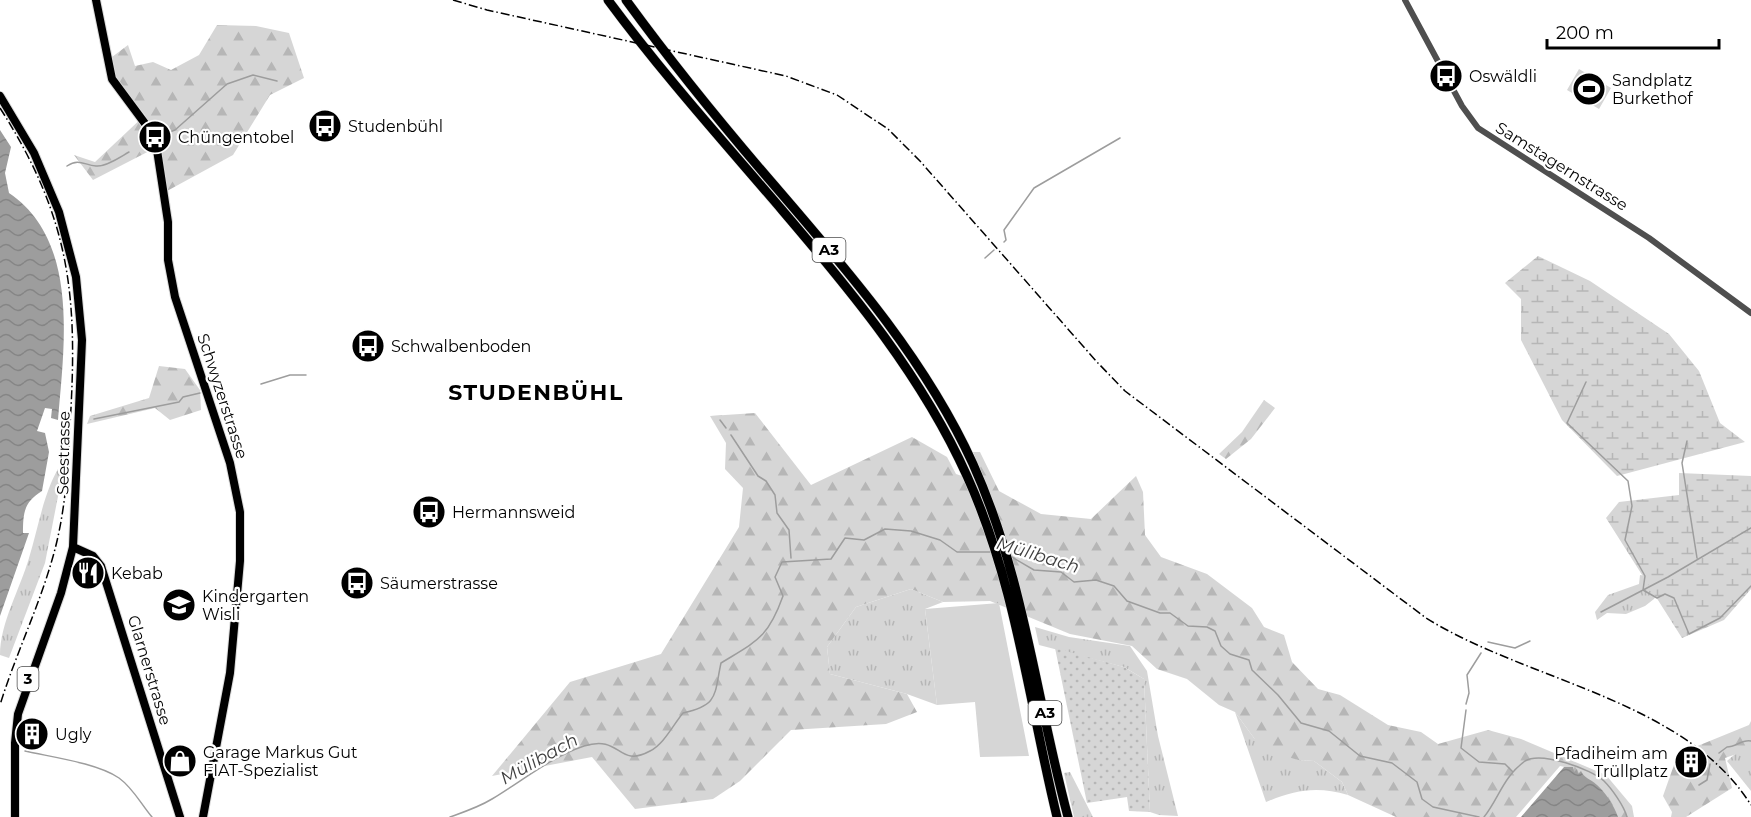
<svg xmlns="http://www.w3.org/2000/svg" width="1751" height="817" viewBox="0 0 1751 817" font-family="Montserrat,sans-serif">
  <defs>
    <pattern id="grass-tufts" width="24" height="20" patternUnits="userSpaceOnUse" patternTransform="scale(1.5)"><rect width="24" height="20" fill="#d6d6d6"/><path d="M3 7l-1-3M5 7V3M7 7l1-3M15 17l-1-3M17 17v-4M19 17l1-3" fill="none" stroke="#b6b6b6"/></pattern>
    <pattern id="forest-firs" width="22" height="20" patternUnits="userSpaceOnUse" patternTransform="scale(1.5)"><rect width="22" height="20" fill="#d6d6d6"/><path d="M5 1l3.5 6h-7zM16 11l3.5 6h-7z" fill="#b6b6b6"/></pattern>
    <pattern id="wetland-marsh" width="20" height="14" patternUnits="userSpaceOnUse" patternTransform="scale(1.5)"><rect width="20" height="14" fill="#d6d6d6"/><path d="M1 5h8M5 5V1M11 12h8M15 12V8" fill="none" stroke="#b6b6b6"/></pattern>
    <pattern id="garden-dots" width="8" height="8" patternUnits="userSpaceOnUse" patternTransform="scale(1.5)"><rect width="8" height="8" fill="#d6d6d6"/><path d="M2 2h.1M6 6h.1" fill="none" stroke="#b6b6b6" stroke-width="1.8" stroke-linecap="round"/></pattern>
    <pattern id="water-waves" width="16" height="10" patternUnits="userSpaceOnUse" patternTransform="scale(1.5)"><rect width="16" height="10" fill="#9d9d9d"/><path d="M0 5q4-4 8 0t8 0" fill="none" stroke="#858585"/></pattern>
  </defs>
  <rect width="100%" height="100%" fill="#fff"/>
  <!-- grass -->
  <path fill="url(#grass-tufts)" d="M 58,469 L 61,470 L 61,481 L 45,563 L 9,658 L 0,655 C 0,623 20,589 29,558 C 38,529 43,495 58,469 Z
    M 1640,575 L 1646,576 L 1661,587 L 1654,599 L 1645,606 L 1626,614 L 1607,613 L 1597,620 L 1595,612 L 1608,595 L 1639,584 Z
    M 911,589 L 943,602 L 925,609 L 937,705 L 907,694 L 830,674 L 827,647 L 856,607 Z
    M 1035,627 L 1069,637 L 1130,646 L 1147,671 L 1158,736 L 1178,816 L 1159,815 L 1150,812 L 1144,679 L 1124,667 L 1039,645 Z
    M 1235,712 L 1254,738 L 1298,760 L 1314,761 L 1342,782 L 1348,795 C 1317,786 1295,790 1266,802 Z
    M 1751,740 L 1751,791 L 1727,761 Z
    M 1070,772 L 1093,817 L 1094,817 L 1074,817 L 1064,773 Z"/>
  <!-- forest -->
  <path fill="url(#forest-firs)" d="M 217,25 L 256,26 L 289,33 L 304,78 L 270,95 L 233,155 L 167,191 L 161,145 L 93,180 L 74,155 L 95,162 L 145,115 L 119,85 L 108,60 L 128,45 L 135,66 L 153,62 L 171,70 L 199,55 Z
    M 159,366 L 185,369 L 200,390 L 201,410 L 170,420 L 155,408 L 87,424 L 90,416 L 149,398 Z
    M 1264,400 L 1275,408 L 1251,439 L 1226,459 L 1219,454 L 1242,432 Z
    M 755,413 L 811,485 L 912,437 L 947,457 L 956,474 L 986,484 L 973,452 L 980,452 L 999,491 L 1041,514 L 1091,519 L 1136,476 L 1143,492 L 1145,535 L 1161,557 L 1207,574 L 1252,608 L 1264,627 L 1284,635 L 1292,662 L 1318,689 L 1340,695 L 1388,725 L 1421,732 L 1438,744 L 1488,730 L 1521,739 L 1606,775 L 1632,806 L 1634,817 L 1617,817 L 1596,784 L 1574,773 L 1570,768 L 1560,766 L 1516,817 L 1396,817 L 1348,795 L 1342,782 L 1314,761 L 1298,760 L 1269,751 L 1254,738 L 1235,712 L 1219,705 L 1187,679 L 1157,669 L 1132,646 L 1070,634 L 990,601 L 943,602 L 911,589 L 856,607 L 827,647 L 830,674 L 907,694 L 917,712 L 886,724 L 791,730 L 740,781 L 713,799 L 635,809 L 592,757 L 492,776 L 570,682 L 661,654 L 739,527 L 743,488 L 725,469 L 726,443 L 710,416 Z
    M 1751,721 L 1751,749 L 1725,758 L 1732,788 L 1686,817 L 1671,817 L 1672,812 L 1663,796 L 1675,762 L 1695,747 L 1749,725 Z"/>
  <!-- wetland -->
  <path fill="url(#wetland-marsh)" d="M 1538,256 L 1590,281 L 1669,334 L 1699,371 L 1720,423 L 1745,442 L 1617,476 L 1562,420 L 1521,340 L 1521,299 L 1505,283 Z
    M 1679,473 L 1751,476 L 1751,589 L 1724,620 L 1682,638 L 1606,518 L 1619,502 L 1679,495 Z"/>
  <!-- garden -->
  <path fill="url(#garden-dots)" d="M 1055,648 L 1124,667 L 1144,679 L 1150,812 L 1129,811 L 1127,797 L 1087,803 Z"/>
  <!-- pitch -->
  <path fill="#d6d6d6" d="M 1579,69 L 1611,88 L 1599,109 L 1567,90 Z
    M 999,603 L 1029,756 L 980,757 L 975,702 L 937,705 L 925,609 Z"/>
  <!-- water -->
  <path fill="url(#water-waves)" d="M 0,130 L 11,147 L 5,173 L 9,193 C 80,241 64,346 58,420 L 51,418 L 52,409 L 45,408 L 37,431 L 45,433 L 49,452 L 42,491 C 24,502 23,513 23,533 L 29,533 L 0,616 Z
    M 1564,767 L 1573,767 L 1574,772 L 1577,769 L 1578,774 L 1581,771 C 1584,778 1590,779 1596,784 C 1605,792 1614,805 1618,817 L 1521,817 Z"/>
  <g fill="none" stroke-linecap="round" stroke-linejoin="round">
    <!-- stream -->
    <path stroke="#9d9d9d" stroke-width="1.5" d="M 167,133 L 175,130 L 227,84 L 253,75 L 277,81
      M 67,166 C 79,158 84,165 96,166 C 106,167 120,157 129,152
      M 1004,242 L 1006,240 L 1004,230 L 1034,188 L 1120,138
      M 985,258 L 994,250
      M 1586,382 L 1567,423 L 1628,481 L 1632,506 L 1625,540 L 1645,576 L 1643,590 L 1657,598 L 1665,594 L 1674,598 L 1689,634 L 1720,618 L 1751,586
      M 261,384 L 290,375 L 306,375
      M 94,419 L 179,402 L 183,397 L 200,393
      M 720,420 L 726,428
      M 731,435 L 758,476 L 766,481 L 775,495 L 777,513 L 789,530 L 791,558
      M 1687,441 L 1682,463 L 1697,558
      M 1010,556 L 1034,570 L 1061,572 L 1074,582 L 1096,580 L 1114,586 L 1127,601 L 1160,613 L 1170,613 L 1188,626 L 1207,627 L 1215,631 L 1221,646 L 1230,654 L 1249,660 L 1252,670 L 1278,695 L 1301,723 L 1329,731 L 1360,756 L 1392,763 L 1417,782 L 1422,799 L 1433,807 L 1479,817
      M 1601,612 L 1668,577 L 1751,528
      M 1488,642 L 1515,648 L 1530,641
      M 1466,704 L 1469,693 L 1467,675 L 1481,653
      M 1466,710 L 1461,748 L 1479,762 L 1505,764 L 1513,772
      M 25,751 C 51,757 97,763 119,778 C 133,788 141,804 152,817
      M 1719,753 L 1727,747 C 1736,747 1742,739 1751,741
      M 1699,785 L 1707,780 L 1710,764
      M 450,817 C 464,812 479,807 492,799 C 522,781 551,757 584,746 C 622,734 617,769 650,751 C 664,744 673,725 683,713 C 719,705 714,695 721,663 C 757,641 768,638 783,596 L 775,577 L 782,562 L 831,559 L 845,538 L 864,540 L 885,529 L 911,531 L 940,540 L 957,552 L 991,552
      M 1484,817 C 1499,798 1503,777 1525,761 C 1541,751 1591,769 1604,781 C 1612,789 1624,806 1627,817"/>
    <defs>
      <path id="major" d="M 96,0 L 112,79 L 155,137 L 168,222 L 168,260 L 175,297 L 230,463 L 240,512 L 240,561 L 230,673 L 203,817
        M 0,96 L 34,153 L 59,212 L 76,277 L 82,340 L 73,547 L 61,593 L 18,714 L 15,743 L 15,817
        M 73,547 L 93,556 L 101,566 L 180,817"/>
      <path id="highway" d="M 608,0 C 662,73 723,141 782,210 C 852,292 922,376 967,476 C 1016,584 1029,703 1057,817
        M 626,0 C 669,59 715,116 762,171 C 840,262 923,354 973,464 C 1024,577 1036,699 1068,817"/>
    </defs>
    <!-- major casing -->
    <use href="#major" stroke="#dbdbdb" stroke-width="10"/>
    <!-- highway casing -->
    <use href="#highway" stroke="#dbdbdb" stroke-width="10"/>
    <!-- minor -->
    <path stroke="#4f4f4f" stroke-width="6" d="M 1405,0 L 1462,106 L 1478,128 L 1649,238 L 1751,313"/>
    <!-- major -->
    <use href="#major" stroke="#000" stroke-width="8"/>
    <!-- highway -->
    <use href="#highway" stroke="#000" stroke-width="9"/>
    <!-- rail -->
    <path stroke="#000" stroke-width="1.5" stroke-dasharray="9 3 1.5 3" stroke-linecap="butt" d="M 453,0 L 487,10 L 786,76 L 837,95 L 888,129 L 920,161 L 1097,362 L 1125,391 L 1426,618 C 1529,682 1684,699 1751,805
      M 0,108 C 71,219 78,297 70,425 C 68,470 65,516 52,560 C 38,609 15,656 0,705"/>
  </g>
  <!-- icons -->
  <defs>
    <symbol id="bus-disc" viewBox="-11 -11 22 22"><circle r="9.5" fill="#000" stroke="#fff"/><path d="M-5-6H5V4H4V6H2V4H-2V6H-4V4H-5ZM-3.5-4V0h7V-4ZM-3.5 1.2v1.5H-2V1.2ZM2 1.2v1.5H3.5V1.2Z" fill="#fff"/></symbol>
    <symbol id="stadium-disc" viewBox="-11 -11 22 22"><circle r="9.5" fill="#000" stroke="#fff"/><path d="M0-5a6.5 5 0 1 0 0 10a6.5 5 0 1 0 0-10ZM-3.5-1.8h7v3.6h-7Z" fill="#fff"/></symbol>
    <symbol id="restaurant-disc" viewBox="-11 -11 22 22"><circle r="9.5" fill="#000" stroke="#fff"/><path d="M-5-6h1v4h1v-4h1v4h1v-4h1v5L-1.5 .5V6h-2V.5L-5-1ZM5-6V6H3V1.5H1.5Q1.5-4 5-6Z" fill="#fff"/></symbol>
    <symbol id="school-disc" viewBox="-11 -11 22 22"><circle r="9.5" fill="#000" stroke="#fff"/><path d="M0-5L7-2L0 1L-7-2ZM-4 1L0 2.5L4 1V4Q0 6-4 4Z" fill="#fff"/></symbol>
    <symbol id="building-disc" viewBox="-11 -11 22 22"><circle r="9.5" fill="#000" stroke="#fff"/><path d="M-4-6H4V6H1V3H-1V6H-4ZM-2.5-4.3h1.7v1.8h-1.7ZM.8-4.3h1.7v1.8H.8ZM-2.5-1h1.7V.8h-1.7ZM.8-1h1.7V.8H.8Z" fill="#fff"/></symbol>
    <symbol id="shop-disc" viewBox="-11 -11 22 22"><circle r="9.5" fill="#000" stroke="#fff"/><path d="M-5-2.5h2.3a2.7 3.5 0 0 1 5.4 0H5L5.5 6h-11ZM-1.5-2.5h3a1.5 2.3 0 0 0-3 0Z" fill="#fff"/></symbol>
  </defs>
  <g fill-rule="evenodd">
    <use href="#bus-disc" x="1427" y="57" width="38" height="38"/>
    <use href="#stadium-disc" x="1570" y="70" width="38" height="38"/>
    <use href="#bus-disc" x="306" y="107" width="38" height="38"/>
    <use href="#bus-disc" x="136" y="118" width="38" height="38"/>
    <use href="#bus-disc" x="349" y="327" width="38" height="38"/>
    <use href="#bus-disc" x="410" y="493" width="38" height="38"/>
    <use href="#restaurant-disc" x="69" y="554" width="38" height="38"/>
    <use href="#bus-disc" x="338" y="564" width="38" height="38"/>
    <use href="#school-disc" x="160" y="586" width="38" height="38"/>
    <use href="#building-disc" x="13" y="715" width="38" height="38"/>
    <use href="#shop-disc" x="161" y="742" width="38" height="38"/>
    <use href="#building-disc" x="1672" y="743" width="38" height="38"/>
  </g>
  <g text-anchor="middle" stroke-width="4.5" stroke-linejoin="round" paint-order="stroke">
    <!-- shield labels -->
    <g fill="#fff" stroke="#4c4c4c" stroke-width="1.5">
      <rect x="812.5" y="238" width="33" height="24" rx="4.5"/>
      <rect x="17.5" y="667" width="21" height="24" rx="4.5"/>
      <rect x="1028.5" y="701" width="33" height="24" rx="4.5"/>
    </g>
    <g font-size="15" font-weight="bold" fill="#000">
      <text x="829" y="255">A3</text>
      <text x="28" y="684">3</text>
      <text x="1045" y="718">A3</text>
    </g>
    <!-- poi labels -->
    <g font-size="16" fill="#000" stroke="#fff" text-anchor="start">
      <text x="1469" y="82">Oswäldli</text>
      <text x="1612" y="86">Sandplatz<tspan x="1612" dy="18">Burkethof</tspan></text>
      <text x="348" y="132">Studenbühl</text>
      <text x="178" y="143">Chüngentobel</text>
      <text x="391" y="352">Schwalbenboden</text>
      <text x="452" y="518">Hermannsweid</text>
      <text x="111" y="579">Kebab</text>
      <text x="380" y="589">Säumerstrasse</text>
      <text x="202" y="602">Kindergarten<tspan x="202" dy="18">Wisli</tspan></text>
      <text x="55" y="740">Ugly</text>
      <text x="203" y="758">Garage Markus Gut<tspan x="203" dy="18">FIAT-Spezialist</tspan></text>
      <text x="1668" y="759" text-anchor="end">Pfadiheim am<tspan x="1668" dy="18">Trüllplatz</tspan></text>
    </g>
    <!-- street labels -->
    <g font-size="16" fill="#000" stroke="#fff">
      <text transform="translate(1562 166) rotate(32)" y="6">Samstagernstrasse</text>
      <text transform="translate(223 396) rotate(72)" y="6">Schwyzerstrasse</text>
      <text transform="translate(63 453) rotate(-89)" y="6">Seestrasse</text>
      <text transform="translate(150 670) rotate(73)" y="6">Glarnerstrasse</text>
    </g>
    <!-- water labels -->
    <g font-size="18" font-style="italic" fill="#3e3e3e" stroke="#fff">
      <text transform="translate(1038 555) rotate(17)" y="6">Mülibach</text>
      <text transform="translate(539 759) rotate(-29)" y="6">Mülibach</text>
    </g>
    <!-- district labels -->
    <g font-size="22" font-weight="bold" letter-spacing="1.5" fill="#000" stroke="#fff">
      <text x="536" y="400">STUDENBÜHL</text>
    </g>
  </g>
  <!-- scale -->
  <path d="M1547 39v9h172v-9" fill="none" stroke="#000000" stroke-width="3"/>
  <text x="1556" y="39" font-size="18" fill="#000000" stroke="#ffffff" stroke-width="4.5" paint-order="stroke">200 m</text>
</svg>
